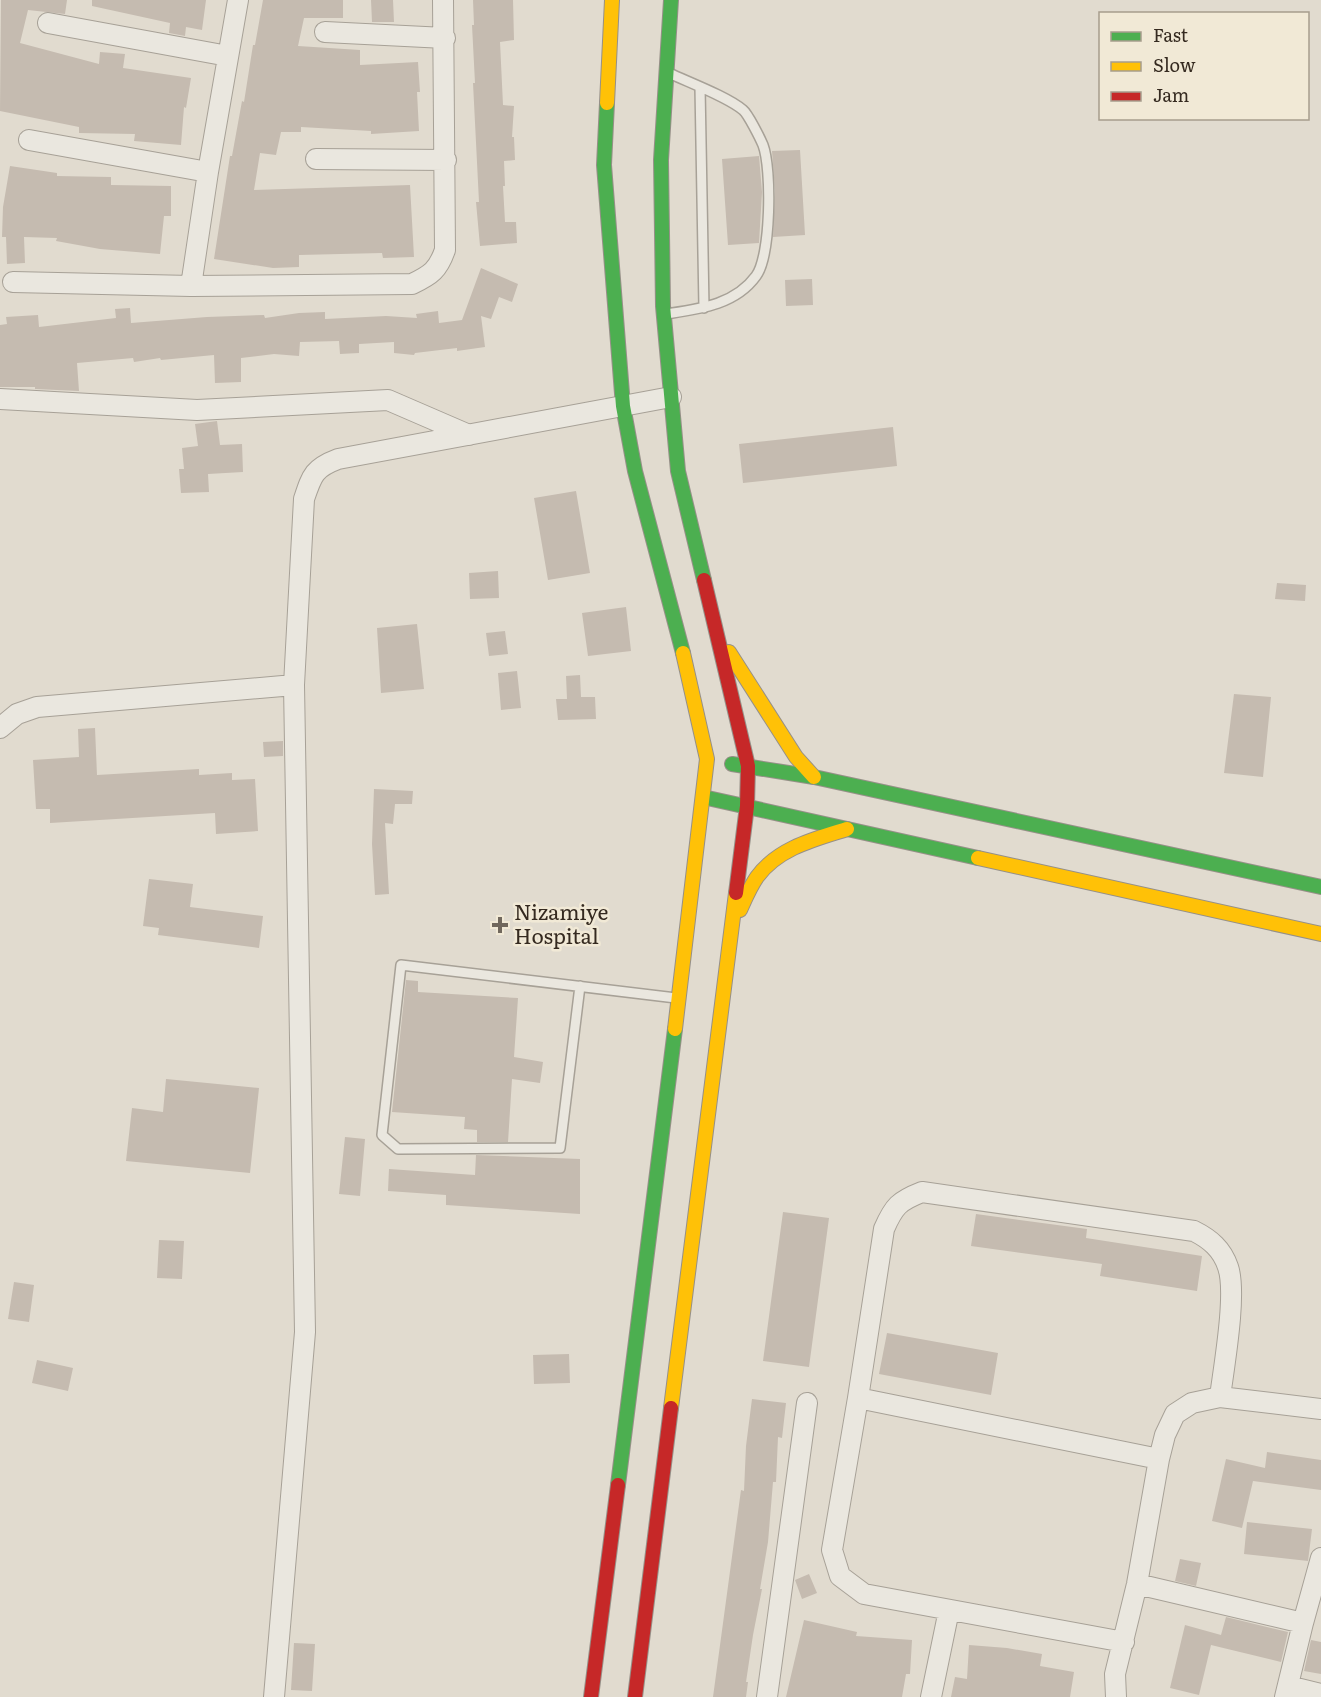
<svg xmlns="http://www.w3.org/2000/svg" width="1321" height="1697" viewBox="0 0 1321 1697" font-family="Literata,serif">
  <rect width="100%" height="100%" fill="#e1dbcf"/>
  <!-- building -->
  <path fill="#c5bbb0" d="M 1,0 L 67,0 L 65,14 L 28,10 L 20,43 L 99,64 L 100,52 L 125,54 L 123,68 L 191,78 L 186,108 L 184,107 L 181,145 L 134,141 L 135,134 L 79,133 L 79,127 L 0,111 Z
    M 92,0 L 206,0 L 202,30 L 186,27 L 185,36 L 169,33 L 170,23 L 92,6 Z
    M 263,0 L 343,0 L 343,18 L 304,18 L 298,46 L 360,50 L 360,65 L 418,62 L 420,92 L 417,92 L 419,131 L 371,134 L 371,131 L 301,127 L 301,132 L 281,132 L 276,155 L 260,153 L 254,190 L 410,185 L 414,257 L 383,258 L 382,253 L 299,255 L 299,267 L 273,268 L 214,259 L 230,156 L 232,156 L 242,101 L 244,102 L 253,45 L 255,45 Z
    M 371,0 L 393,0 L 394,22 L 372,22 Z
    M 473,0 L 513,0 L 514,40 L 500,42 L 503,105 L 514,106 L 512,137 L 514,137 L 515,160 L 504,161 L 505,186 L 503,186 L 505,222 L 516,222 L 517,243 L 480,246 L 476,202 L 479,202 L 473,83 L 475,83 L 472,25 L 474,25 Z
    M 800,150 L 805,235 L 773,237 L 775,191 L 772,151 Z
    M 759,156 L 762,192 L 759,243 L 728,245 L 722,159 Z
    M 10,166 L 57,173 L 57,176 L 111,177 L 111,185 L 171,186 L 171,216 L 164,216 L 160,254 L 100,249 L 56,241 L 57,238 L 24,237 L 25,263 L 7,264 L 6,237 L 2,237 L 3,207 Z
    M 481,268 L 518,284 L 512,302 L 499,297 L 491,319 L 481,316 L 485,347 L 457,351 L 457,348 L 415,353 L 414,355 L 394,353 L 394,342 L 359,344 L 359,353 L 340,354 L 339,341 L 300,342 L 299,356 L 274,354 L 241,358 L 241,382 L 215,383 L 214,355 L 161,360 L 160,358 L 134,362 L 133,358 L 77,363 L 79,391 L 35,389 L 35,387 L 0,387 L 0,325 L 7,324 L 6,317 L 38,315 L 39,327 L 116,318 L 115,309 L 130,308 L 131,323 L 207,317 L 264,315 L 265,318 L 299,313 L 325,312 L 325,319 L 386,316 L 417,318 L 416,314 L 438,311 L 439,323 L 462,320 Z
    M 812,279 L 813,305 L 786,306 L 785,280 Z
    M 217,421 L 220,445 L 242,444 L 243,472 L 208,474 L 209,492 L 181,493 L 179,469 L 184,469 L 182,448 L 198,446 L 195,424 Z
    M 893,427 L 897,466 L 743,483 L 739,444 Z
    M 576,491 L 590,573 L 548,580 L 534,498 Z
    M 498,571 L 499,598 L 470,599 L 469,573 Z
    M 1277,583 L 1306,585 L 1305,601 L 1275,599 Z
    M 626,607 L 631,651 L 588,656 L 582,613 Z
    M 417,624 L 424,689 L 381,693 L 377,628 Z
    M 505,631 L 508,654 L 489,656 L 486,633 Z
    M 517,671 L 521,708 L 501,710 L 498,673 Z
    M 580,675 L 581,697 L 595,697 L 596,719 L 558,720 L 556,699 L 567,699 L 566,676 Z
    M 1234,694 L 1271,697 L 1263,777 L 1224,773 Z
    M 95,728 L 97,775 L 199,769 L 199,775 L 232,773 L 232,780 L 255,779 L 258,831 L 216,834 L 215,813 L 50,823 L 50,809 L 36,809 L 33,760 L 79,757 L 78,729 Z
    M 283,741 L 283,756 L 264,757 L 263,742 Z
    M 374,789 L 413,791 L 412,804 L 395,804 L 393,824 L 385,823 L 389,894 L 375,895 L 372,844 Z
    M 149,879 L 193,884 L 190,907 L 263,916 L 259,948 L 158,935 L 159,928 L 143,926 Z
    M 406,980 L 418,981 L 418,992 L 518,998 L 514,1057 L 543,1062 L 540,1083 L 512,1079 L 508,1142 L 477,1142 L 477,1130 L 464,1129 L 465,1117 L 392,1112 Z
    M 166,1079 L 259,1088 L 250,1173 L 126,1161 L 132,1108 L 163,1112 Z
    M 345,1137 L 365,1139 L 360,1196 L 339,1194 Z
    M 476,1155 L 580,1159 L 580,1214 L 446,1205 L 446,1195 L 388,1191 L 389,1169 L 475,1175 Z
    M 783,1212 L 829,1218 L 809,1367 L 763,1361 Z
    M 976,1214 L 1087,1229 L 1086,1238 L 1202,1256 L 1197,1291 L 1100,1276 L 1102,1264 L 971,1246 Z
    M 159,1240 L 184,1241 L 182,1279 L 157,1278 Z
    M 14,1282 L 34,1285 L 29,1322 L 8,1319 Z
    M 887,1333 L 998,1353 L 991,1395 L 879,1374 Z
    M 569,1354 L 570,1383 L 534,1384 L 533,1355 Z
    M 37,1360 L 73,1368 L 68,1391 L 32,1383 Z
    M 752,1399 L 786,1403 L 782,1438 L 778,1437 L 776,1482 L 773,1482 L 768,1542 L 760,1589 L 762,1589 L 753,1635 L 746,1682 L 748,1682 L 746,1697 L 713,1697 L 741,1490 L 744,1491 L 746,1446 Z
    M 1267,1452 L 1321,1460 L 1321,1490 L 1253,1481 L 1242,1528 L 1212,1521 L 1226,1459 L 1265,1468 Z
    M 1247,1522 L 1312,1529 L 1308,1561 L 1244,1554 Z
    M 1180,1559 L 1201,1563 L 1196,1586 L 1175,1581 Z
    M 809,1574 L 817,1593 L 802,1599 L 795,1580 Z
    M 1226,1617 L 1288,1632 L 1281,1662 L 1211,1645 L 1199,1695 L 1170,1688 L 1185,1625 L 1221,1635 Z
    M 804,1620 L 857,1632 L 856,1636 L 912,1640 L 910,1674 L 906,1674 L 902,1697 L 786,1697 Z
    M 1311,1640 L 1321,1642 L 1321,1674 L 1304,1671 Z
    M 294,1643 L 315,1644 L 312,1691 L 291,1690 Z
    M 969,1645 L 1007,1648 L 1042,1654 L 1040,1666 L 1074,1672 L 1070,1697 L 951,1697 L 955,1677 L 967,1679 Z"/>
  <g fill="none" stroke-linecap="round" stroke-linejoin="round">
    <defs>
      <path id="lane" d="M 700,87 L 704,308
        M 666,314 C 699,309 735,305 756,276 C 771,256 772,169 763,145 C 760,138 748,114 743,110 C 728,97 688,82 669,73
        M 580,986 L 560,1148 L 398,1149 L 382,1135 L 401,965 L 676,998"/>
      <path id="street" d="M 48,23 L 228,56
        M 325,32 L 445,38
        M 29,140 L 208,172
        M 316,159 L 446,160
        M 13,282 L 191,286 L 412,284 C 431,275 438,270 445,250 L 443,0
        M 191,286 L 208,172 L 238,0
        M 0,399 L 197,410 L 388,400 L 469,435
        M 0,728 L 17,714 L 37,707 L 294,685 L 304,499 C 312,475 314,468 338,459 L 671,397
        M 858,1398 L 1159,1459
        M 1137,1584 L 1303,1623 L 1321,1558
        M 1124,1642 L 864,1594 L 840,1576 L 832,1550 L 858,1398 L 884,1229 C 894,1206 899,1201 922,1192 L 1194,1231 C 1210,1239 1222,1249 1228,1267 C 1237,1293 1224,1366 1220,1397
        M 1288,1686 L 1321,1694
        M 274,1697 L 305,1332 L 294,685
        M 767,1697 L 807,1403
        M 931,1697 L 949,1610
        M 1116,1697 L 1115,1674 L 1137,1584 L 1159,1459 L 1165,1435 L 1175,1414 L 1192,1403 L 1220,1397 L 1321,1409
        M 1285,1697 L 1303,1623"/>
      <path id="fast" d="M 671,0 L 661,160 L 663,306 L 678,471 L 704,580
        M 607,103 L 604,165 L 623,406 L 635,471 L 683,653
        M 732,764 L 814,777 L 1321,887
        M 703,797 L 978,858
        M 618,1485 L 675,1029"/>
      <path id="slow" d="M 607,103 L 612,0
        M 729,652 L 796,757 L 814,777
        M 978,858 L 1321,934
        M 740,910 C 745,899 750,887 757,877 C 778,848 815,839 847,829
        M 675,1029 L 707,759 L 683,653
        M 671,1408 L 736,893"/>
      <path id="jam" d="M 704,580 L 748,766 L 747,806 L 736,893
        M 591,1697 L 618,1485
        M 635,1697 L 671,1408"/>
    </defs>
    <!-- lane casing -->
    <use href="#lane" stroke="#a7a197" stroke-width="12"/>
    <!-- street casing -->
    <use href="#street" stroke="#a7a197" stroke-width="22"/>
    <!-- fast casing -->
    <use href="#fast" stroke="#969088" stroke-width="16"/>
    <!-- slow casing -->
    <use href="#slow" stroke="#969088" stroke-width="16"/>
    <!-- jam casing -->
    <use href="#jam" stroke="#969088" stroke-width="16"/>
    <!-- lane -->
    <use href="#lane" stroke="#eae7df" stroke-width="9"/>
    <!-- street -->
    <use href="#street" stroke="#eae7df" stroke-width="20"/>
    <!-- fast -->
    <use href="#fast" stroke="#4caf50" stroke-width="14"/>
    <!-- slow -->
    <use href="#slow" stroke="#ffc107" stroke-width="14"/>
    <!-- jam -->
    <use href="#jam" stroke="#c62828" stroke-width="14"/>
  </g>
  <!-- markers -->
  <path fill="#71685d" stroke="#f1e9d6" stroke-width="2" d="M497 916h6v6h6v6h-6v6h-6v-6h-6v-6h6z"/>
  <g text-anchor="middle" stroke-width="5" stroke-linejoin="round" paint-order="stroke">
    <!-- poi labels -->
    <g font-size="21" fill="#352a20" stroke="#f1e9d6" text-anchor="start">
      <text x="514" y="920">Nizamiye<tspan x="514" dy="24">Hospital</tspan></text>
    </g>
  </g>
  <!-- legend -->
  <rect x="1099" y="12" width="210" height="108" fill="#f1e9d6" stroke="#a69d8d" stroke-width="1.5"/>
  <rect x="1111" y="32" width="30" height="9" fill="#4caf50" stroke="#a69d8d" stroke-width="1.5"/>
  <text x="1153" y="42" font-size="18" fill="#352a20">Fast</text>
  <rect x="1111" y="62" width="30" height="9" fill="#ffc107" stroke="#a69d8d" stroke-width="1.5"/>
  <text x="1153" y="72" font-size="18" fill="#352a20">Slow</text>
  <rect x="1111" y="92" width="30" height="9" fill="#c62828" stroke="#a69d8d" stroke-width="1.5"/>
  <text x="1153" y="102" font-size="18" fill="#352a20">Jam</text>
</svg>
